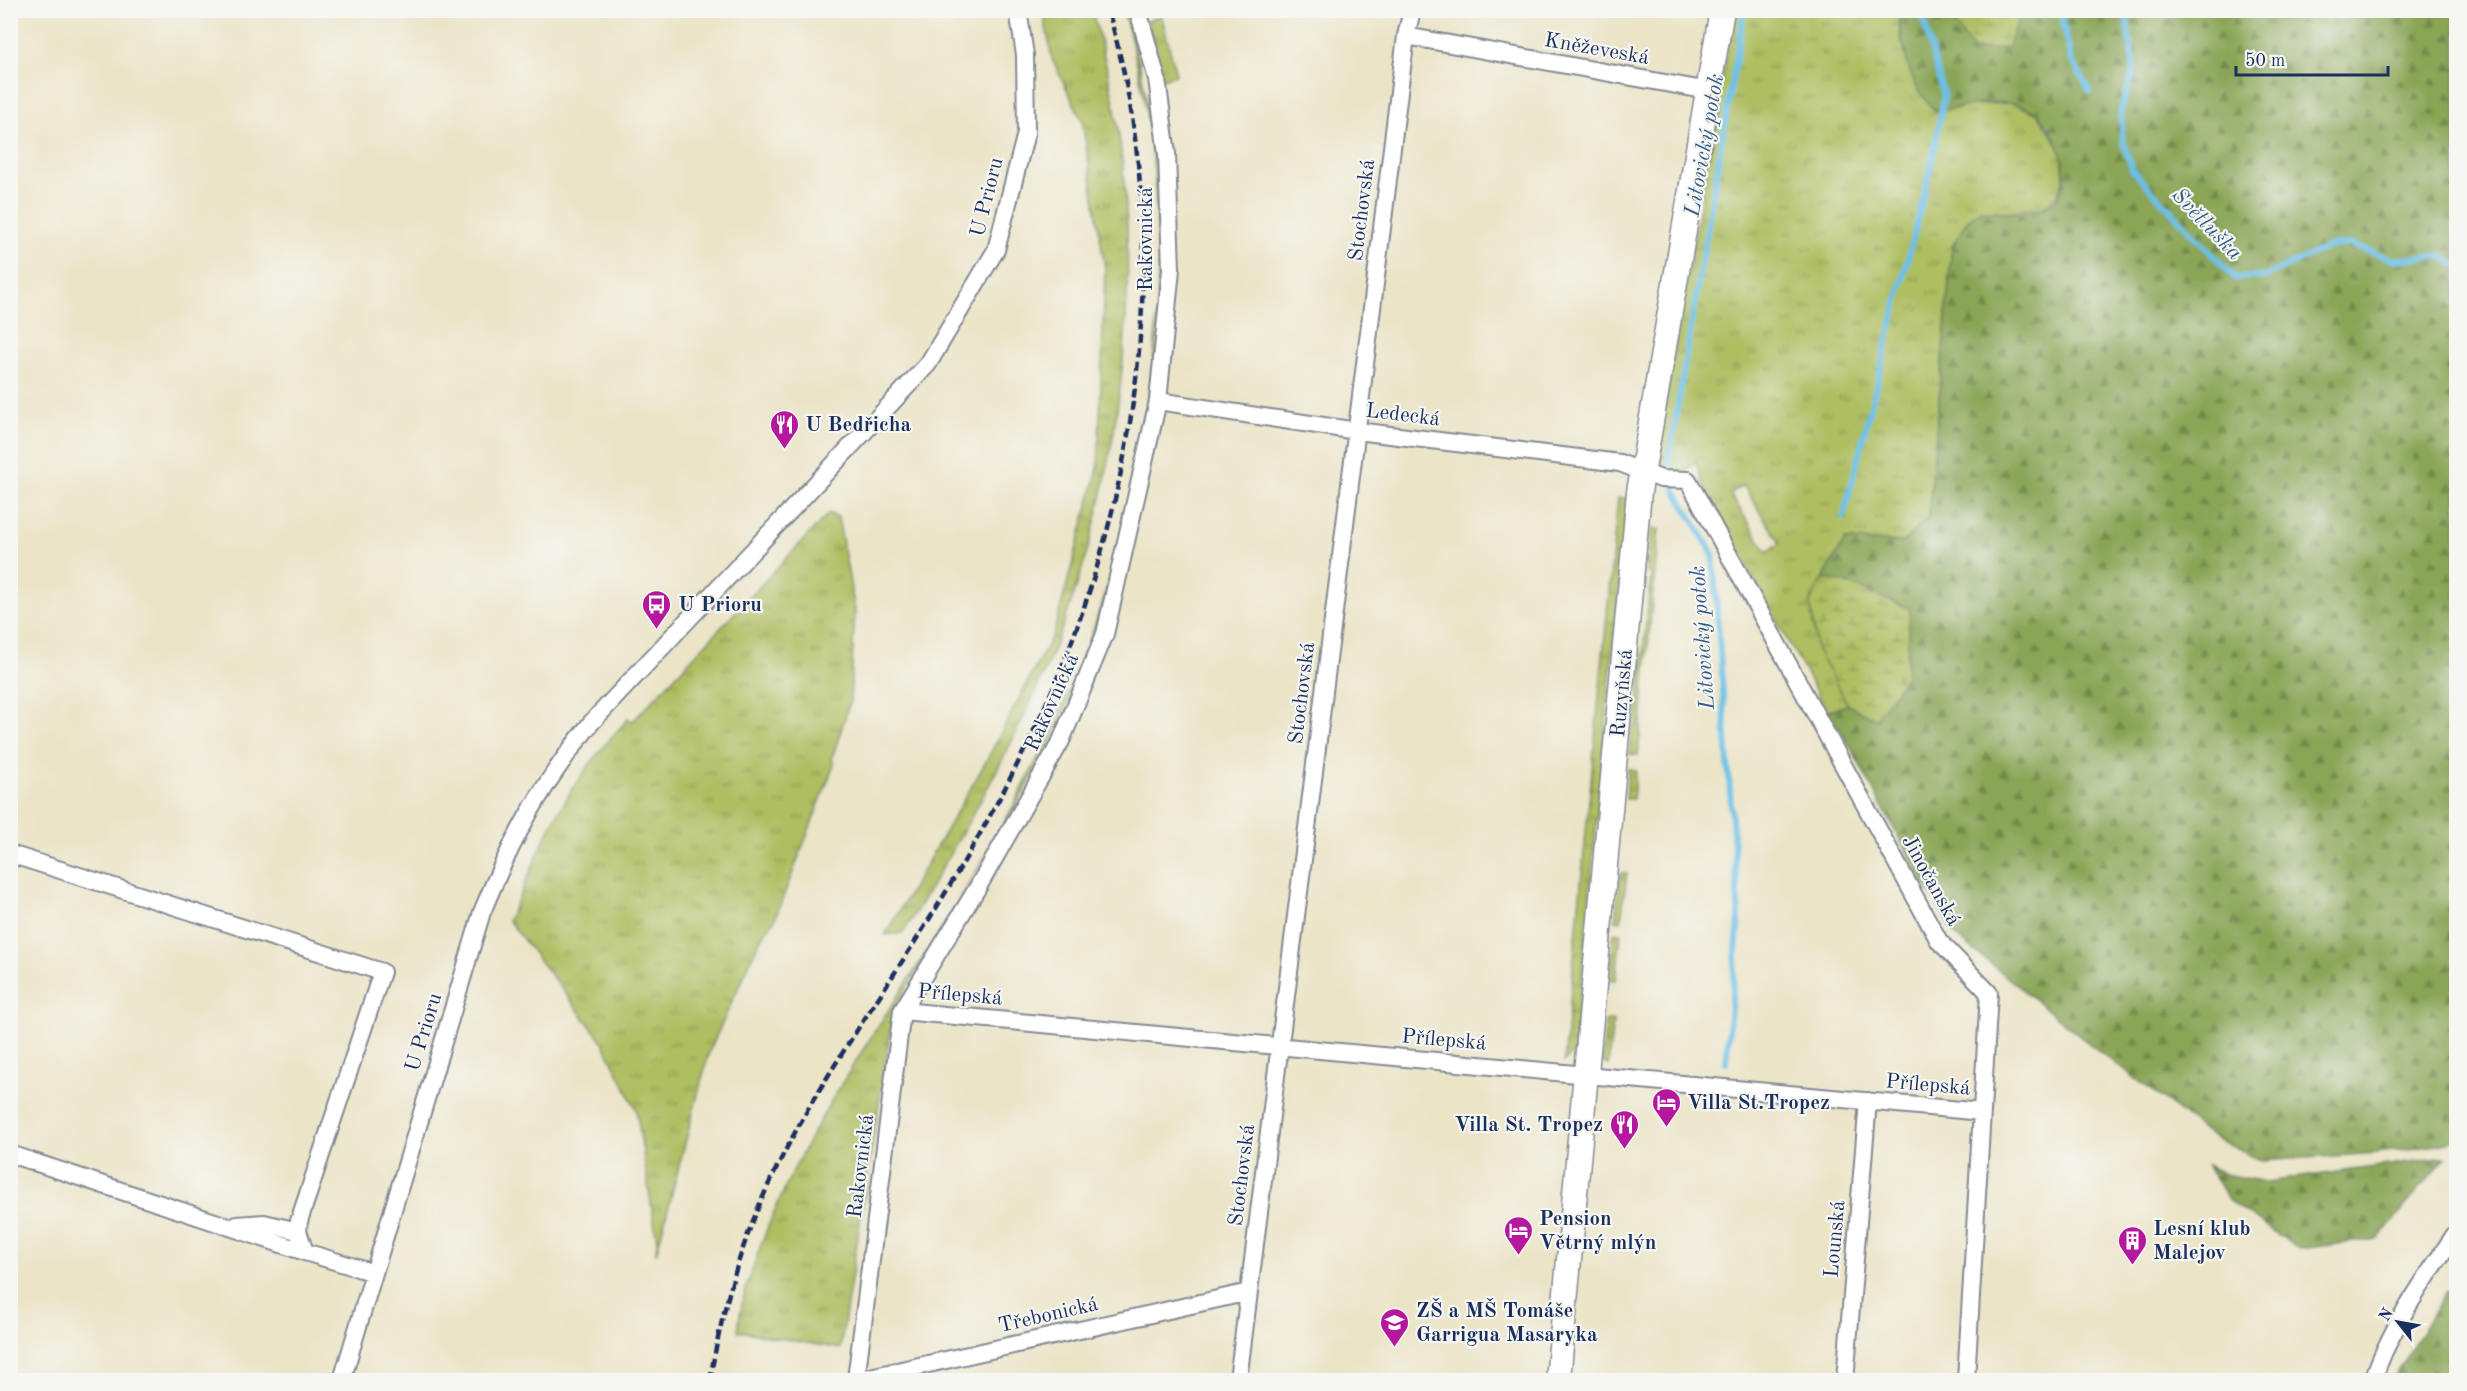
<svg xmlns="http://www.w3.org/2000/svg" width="2467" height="1391" viewBox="0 0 2467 1391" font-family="'Old Standard TT',serif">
  <defs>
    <pattern id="grass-tufts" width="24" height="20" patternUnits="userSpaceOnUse" patternTransform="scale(1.5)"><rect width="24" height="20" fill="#aebe60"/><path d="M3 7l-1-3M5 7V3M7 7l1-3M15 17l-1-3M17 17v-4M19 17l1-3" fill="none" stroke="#8d9b52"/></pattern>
    <pattern id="forest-firs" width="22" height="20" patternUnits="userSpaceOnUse" patternTransform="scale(1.5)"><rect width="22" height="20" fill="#8aa556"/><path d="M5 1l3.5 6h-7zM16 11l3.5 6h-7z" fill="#70874a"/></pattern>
    <pattern id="wetland-marsh" width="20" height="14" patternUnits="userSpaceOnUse" patternTransform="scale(1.5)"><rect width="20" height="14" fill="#aebe60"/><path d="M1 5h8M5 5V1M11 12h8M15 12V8" fill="none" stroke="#8d9b52"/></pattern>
  </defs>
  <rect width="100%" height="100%" fill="#f6f6f2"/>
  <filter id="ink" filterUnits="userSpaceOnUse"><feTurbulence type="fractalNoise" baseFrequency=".0167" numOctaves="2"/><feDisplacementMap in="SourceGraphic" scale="12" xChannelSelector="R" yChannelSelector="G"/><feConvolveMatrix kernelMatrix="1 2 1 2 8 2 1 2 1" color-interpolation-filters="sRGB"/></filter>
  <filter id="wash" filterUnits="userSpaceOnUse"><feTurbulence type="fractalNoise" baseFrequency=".008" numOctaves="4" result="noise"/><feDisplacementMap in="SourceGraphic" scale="24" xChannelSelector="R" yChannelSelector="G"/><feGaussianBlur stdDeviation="1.35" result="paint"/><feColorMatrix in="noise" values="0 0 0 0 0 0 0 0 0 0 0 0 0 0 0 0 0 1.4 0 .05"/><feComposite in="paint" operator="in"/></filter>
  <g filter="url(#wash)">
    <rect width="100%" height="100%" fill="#ebe4c7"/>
    <!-- grass -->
    <path fill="url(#grass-tufts)" stroke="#64765f" stroke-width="1.5" fill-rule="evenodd" d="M 1043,11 L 1092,11 C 1155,220 1131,469 1045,670 C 1008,757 960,838 911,920 L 903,933 L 885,935 L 983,767 L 1054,632 L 1098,469 L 1105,269 L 1082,120 L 1052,59 Z
      M 1123,11 L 1128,11 L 1130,18 L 1156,145 L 1163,222 L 1162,287 L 1152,400 L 1133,496 L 1098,633 L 1055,734 L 1024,792 L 894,1009 L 840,1349 L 738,1331 C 740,1300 752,1271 762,1242 C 803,1132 872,1037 935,939 C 988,857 1035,771 1073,681 C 1159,478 1187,223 1123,11 Z
      M 1734,11 L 1898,11 L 1901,42 L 1957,109 L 1970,105 L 2013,103 L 2038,114 L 2062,151 L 2064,179 L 2058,194 L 2044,208 L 2013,211 L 1952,247 L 1929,516 L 1904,542 L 1845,540 L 1810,602 L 1817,650 L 1848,705 L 1827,711 L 1735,546 L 1702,482 L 1696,461 L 1686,471 L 1664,472 L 1655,464 ZM 1743,485 L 1780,543 L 1767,552 L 1730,494 Z
      M 1162,16 L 1176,75 L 1162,79 L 1147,21 Z
      M 1618,498 L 1627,498 L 1575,1052 L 1564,1062 Z
      M 829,513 L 838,517 L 855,610 L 850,702 L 832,758 L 834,765 L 774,921 L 762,936 L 709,1052 L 656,1254 L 657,1241 L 636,1109 L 602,1041 L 508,920 C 523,893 532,864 546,836 C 567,792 595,754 628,719 L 633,721 Z
      M 1651,529 L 1659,529 L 1638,755 L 1629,754 L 1632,727 L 1636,726 L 1651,573 L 1646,572 Z
      M 1628,769 L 1636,770 L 1633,799 L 1626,799 Z
      M 1621,873 L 1627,873 L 1621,921 L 1615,920 Z
      M 1614,933 L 1621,933 L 1616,980 L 1610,980 Z
      M 1606,1020 L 1613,1021 L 1608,1065 L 1602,1062 Z"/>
    <!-- forest -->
    <path fill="url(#forest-firs)" stroke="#526a5a" stroke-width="1.5" d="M 1898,11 L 2456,11 L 2456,1139 L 2439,1145 L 2377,1153 L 2262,1161 L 2213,1137 L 2087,1042 L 1955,935 L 1921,879 L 1849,745 L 1827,711 L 1848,705 L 1877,719 L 1823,579 L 1845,540 L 1904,542 L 1929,516 L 1952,247 L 1966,222 L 1980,210 C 1999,211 2026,216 2044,208 C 2081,191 2060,136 2039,115 C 2034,111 2021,105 2014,104 C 1990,98 1960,109 1936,111 C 1908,88 1902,45 1898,11 Z
      M 2446,1157 L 2378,1239 L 2299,1249 L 2228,1200 L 2207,1165 L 2224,1174 L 2266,1182 Z
      M 2446,1291 L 2456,1297 L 2456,1380 L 2392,1380 Z"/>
    <!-- wetland -->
    <path fill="url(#wetland-marsh)" stroke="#64765f" stroke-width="1.5" d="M 1951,11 L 1951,10 L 2022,11 L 2007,48 L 1973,50 L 1953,22 Z
      M 1823,579 L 1846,583 L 1910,609 L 1906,676 L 1876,719 L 1848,705 L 1817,650 L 1810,602 Z"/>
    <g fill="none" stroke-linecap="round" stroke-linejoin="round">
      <!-- stream -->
      <path stroke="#6bc0e7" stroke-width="6" d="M 2060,10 L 2071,59 L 2090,91
        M 2125,10 L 2134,69 L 2121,110 L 2123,143 L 2133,171 L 2235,278 L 2264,277 L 2330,246 L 2348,244 L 2396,260 L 2431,256 L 2442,257 L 2456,264
        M 1843,518 L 1930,170 L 1944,97 L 1921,10
        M 1726,1063 L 1739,917 L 1713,554 L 1676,492 L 1668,464 L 1744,10"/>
    </g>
  </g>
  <g filter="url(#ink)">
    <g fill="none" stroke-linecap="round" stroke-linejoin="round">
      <defs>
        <path id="street" d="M 1406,36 L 1709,91
          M 1158,401 L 1357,431 L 1620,463 L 1661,479 L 1688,480 L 1939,941 L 1989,993 L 1966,1380
          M 10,854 L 382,972 L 299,1221 L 298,1231 L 305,1252 L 374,1273
          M 902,1011 L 1982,1112
          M 10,1154 L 305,1252
          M 237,1225 L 264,1223 L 298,1231
          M 342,1380 L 482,912 C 512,839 541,785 591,723 L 928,364 L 996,250 L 1026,133 L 1025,55 L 1018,10
          M 856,1380 L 902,1011 L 978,887 L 1061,741 L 1105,634 L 1158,401 L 1171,269 L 1167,154 L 1157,79 L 1138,10
          M 857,1380 L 1249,1292
          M 1238,1380 L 1406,36 L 1412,10
          M 1845,1380 L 1868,1101
          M 2373,1380 C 2389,1330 2426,1277 2456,1233"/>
        <path id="secondary" d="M 1558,1380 L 1639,492 L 1722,10"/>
      </defs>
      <!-- street casing -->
      <use href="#street" stroke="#838a92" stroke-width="20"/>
      <!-- secondary casing -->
      <use href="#secondary" stroke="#838a92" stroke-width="27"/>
      <!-- street -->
      <use href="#street" stroke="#fff" stroke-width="16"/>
      <!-- secondary -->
      <use href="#secondary" stroke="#fff" stroke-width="24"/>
      <!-- rail -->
      <path stroke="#1b2f5e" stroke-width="4.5" stroke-dasharray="9 4.5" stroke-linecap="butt" d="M 710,1380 C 722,1308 743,1235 776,1169 C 821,1077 884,993 938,905 C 983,831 1025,756 1058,676 C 1144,469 1172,227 1108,10"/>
    </g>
  </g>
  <!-- icons -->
  <defs>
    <symbol id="restaurant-pin" viewBox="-11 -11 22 30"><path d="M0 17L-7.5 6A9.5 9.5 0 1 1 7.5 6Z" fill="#b5179e" stroke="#f6f6f2"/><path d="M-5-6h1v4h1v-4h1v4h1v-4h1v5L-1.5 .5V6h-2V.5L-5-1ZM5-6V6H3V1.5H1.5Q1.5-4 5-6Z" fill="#fff"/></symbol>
    <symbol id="bus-pin" viewBox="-11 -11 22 30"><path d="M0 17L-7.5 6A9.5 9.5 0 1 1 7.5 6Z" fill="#b5179e" stroke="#f6f6f2"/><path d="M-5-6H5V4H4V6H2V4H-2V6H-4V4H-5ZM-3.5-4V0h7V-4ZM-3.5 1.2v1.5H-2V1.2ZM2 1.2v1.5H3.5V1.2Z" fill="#fff"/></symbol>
    <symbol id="hotel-pin" viewBox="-11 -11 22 30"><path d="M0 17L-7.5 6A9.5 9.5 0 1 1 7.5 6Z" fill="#b5179e" stroke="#f6f6f2"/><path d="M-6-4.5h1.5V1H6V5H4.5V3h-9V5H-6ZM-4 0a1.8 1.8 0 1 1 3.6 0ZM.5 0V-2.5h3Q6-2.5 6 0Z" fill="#fff"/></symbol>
    <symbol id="building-pin" viewBox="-11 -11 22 30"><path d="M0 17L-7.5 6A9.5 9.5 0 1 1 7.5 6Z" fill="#b5179e" stroke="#f6f6f2"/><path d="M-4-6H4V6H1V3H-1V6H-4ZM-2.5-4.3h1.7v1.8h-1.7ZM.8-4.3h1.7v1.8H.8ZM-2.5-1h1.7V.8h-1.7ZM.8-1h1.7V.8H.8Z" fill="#fff"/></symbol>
    <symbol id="school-pin" viewBox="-11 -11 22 30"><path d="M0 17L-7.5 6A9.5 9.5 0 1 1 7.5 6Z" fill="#b5179e" stroke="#f6f6f2"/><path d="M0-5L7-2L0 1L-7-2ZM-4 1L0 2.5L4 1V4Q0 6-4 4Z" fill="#fff"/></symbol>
  </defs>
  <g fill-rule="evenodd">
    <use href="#restaurant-pin" x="768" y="408" width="33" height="45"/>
    <use href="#bus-pin" x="640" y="588" width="33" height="45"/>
    <use href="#hotel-pin" x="1650" y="1086" width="33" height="45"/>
    <use href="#restaurant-pin" x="1608" y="1108" width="33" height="45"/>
    <use href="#hotel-pin" x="1502" y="1214" width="33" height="45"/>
    <use href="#building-pin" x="2116" y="1224" width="33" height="45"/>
    <use href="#school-pin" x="1378" y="1306" width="33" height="45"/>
  </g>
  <g text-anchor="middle" stroke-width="4.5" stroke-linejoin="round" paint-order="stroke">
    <!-- street labels -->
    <g font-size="21" fill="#1b2f5e" stroke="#f6f6f2">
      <text transform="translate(1597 48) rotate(10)" y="7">Kněževeská</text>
      <text transform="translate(986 197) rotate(-76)" y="7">U Prioru</text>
      <text transform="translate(1361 210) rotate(-83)" y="7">Stochovská</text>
      <text transform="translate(1145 239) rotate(-90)" y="7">Rakovnická</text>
      <text transform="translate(1403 414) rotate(7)" y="7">Ledecká</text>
      <text transform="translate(1301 693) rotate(-83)" y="7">Stochovská</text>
      <text transform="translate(1621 693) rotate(-85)" y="7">Ruzyňská</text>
      <text transform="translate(1051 702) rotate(-66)" y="7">Rakovnická</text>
      <text transform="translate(1932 880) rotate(61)" y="7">Jinočanská</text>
      <text transform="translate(960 994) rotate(5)" y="7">Přílepská</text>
      <text transform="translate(423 1032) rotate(-73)" y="7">U Prioru</text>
      <text transform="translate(1444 1039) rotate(5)" y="7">Přílepská</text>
      <text transform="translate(1928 1084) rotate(5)" y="7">Přílepská</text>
      <text transform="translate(860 1166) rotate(-83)" y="7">Rakovnická</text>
      <text transform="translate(1241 1175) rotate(-83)" y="7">Stochovská</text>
      <text transform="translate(1834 1239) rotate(-85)" y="7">Lounská</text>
      <text transform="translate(1048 1314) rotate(-13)" y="7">Třebonická</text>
    </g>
    <!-- poi labels -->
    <g font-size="21" font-weight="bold" fill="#1b2f5e" stroke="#f6f6f2" text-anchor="start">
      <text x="805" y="431">U Bedřicha</text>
      <text x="678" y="611">U Prioru</text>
      <text x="1687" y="1109">Villa St.Tropez</text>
      <text x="1603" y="1131" text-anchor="end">Villa St. Tropez</text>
      <text x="1539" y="1225">Pension<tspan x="1539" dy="24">Větrný mlýn</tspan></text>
      <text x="2153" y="1235">Lesní klub<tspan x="2153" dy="24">Malejov</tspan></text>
      <text x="1416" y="1317">ZŠ a MŠ Tomáše<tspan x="1416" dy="24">Garrigua Masaryka</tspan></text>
    </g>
    <!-- water labels -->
    <g font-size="22" font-style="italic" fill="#335a87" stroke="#f6f6f2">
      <text transform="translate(1703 145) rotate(-80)" y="8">Litovický potok</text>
      <text transform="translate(2208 223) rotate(46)" y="8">Světluška</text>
      <text transform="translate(1701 638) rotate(-94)" y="8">Litovický potok</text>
    </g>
  </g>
  <!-- margin -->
  <rect width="2467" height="1391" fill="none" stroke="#f6f6f2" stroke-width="36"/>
  <!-- north arrow -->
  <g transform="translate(2398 1322) rotate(301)" stroke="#f6f6f2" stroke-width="4.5" paint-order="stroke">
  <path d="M0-4.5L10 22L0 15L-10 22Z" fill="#1b2f5e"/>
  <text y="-9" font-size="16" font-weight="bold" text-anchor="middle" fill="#1b2f5e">N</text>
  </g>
  <!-- scale -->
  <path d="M2236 66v9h152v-9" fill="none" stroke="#1b2f5e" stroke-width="3"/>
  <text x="2245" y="66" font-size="18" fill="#1b2f5e" stroke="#f6f6f2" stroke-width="4.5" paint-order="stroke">50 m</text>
</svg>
